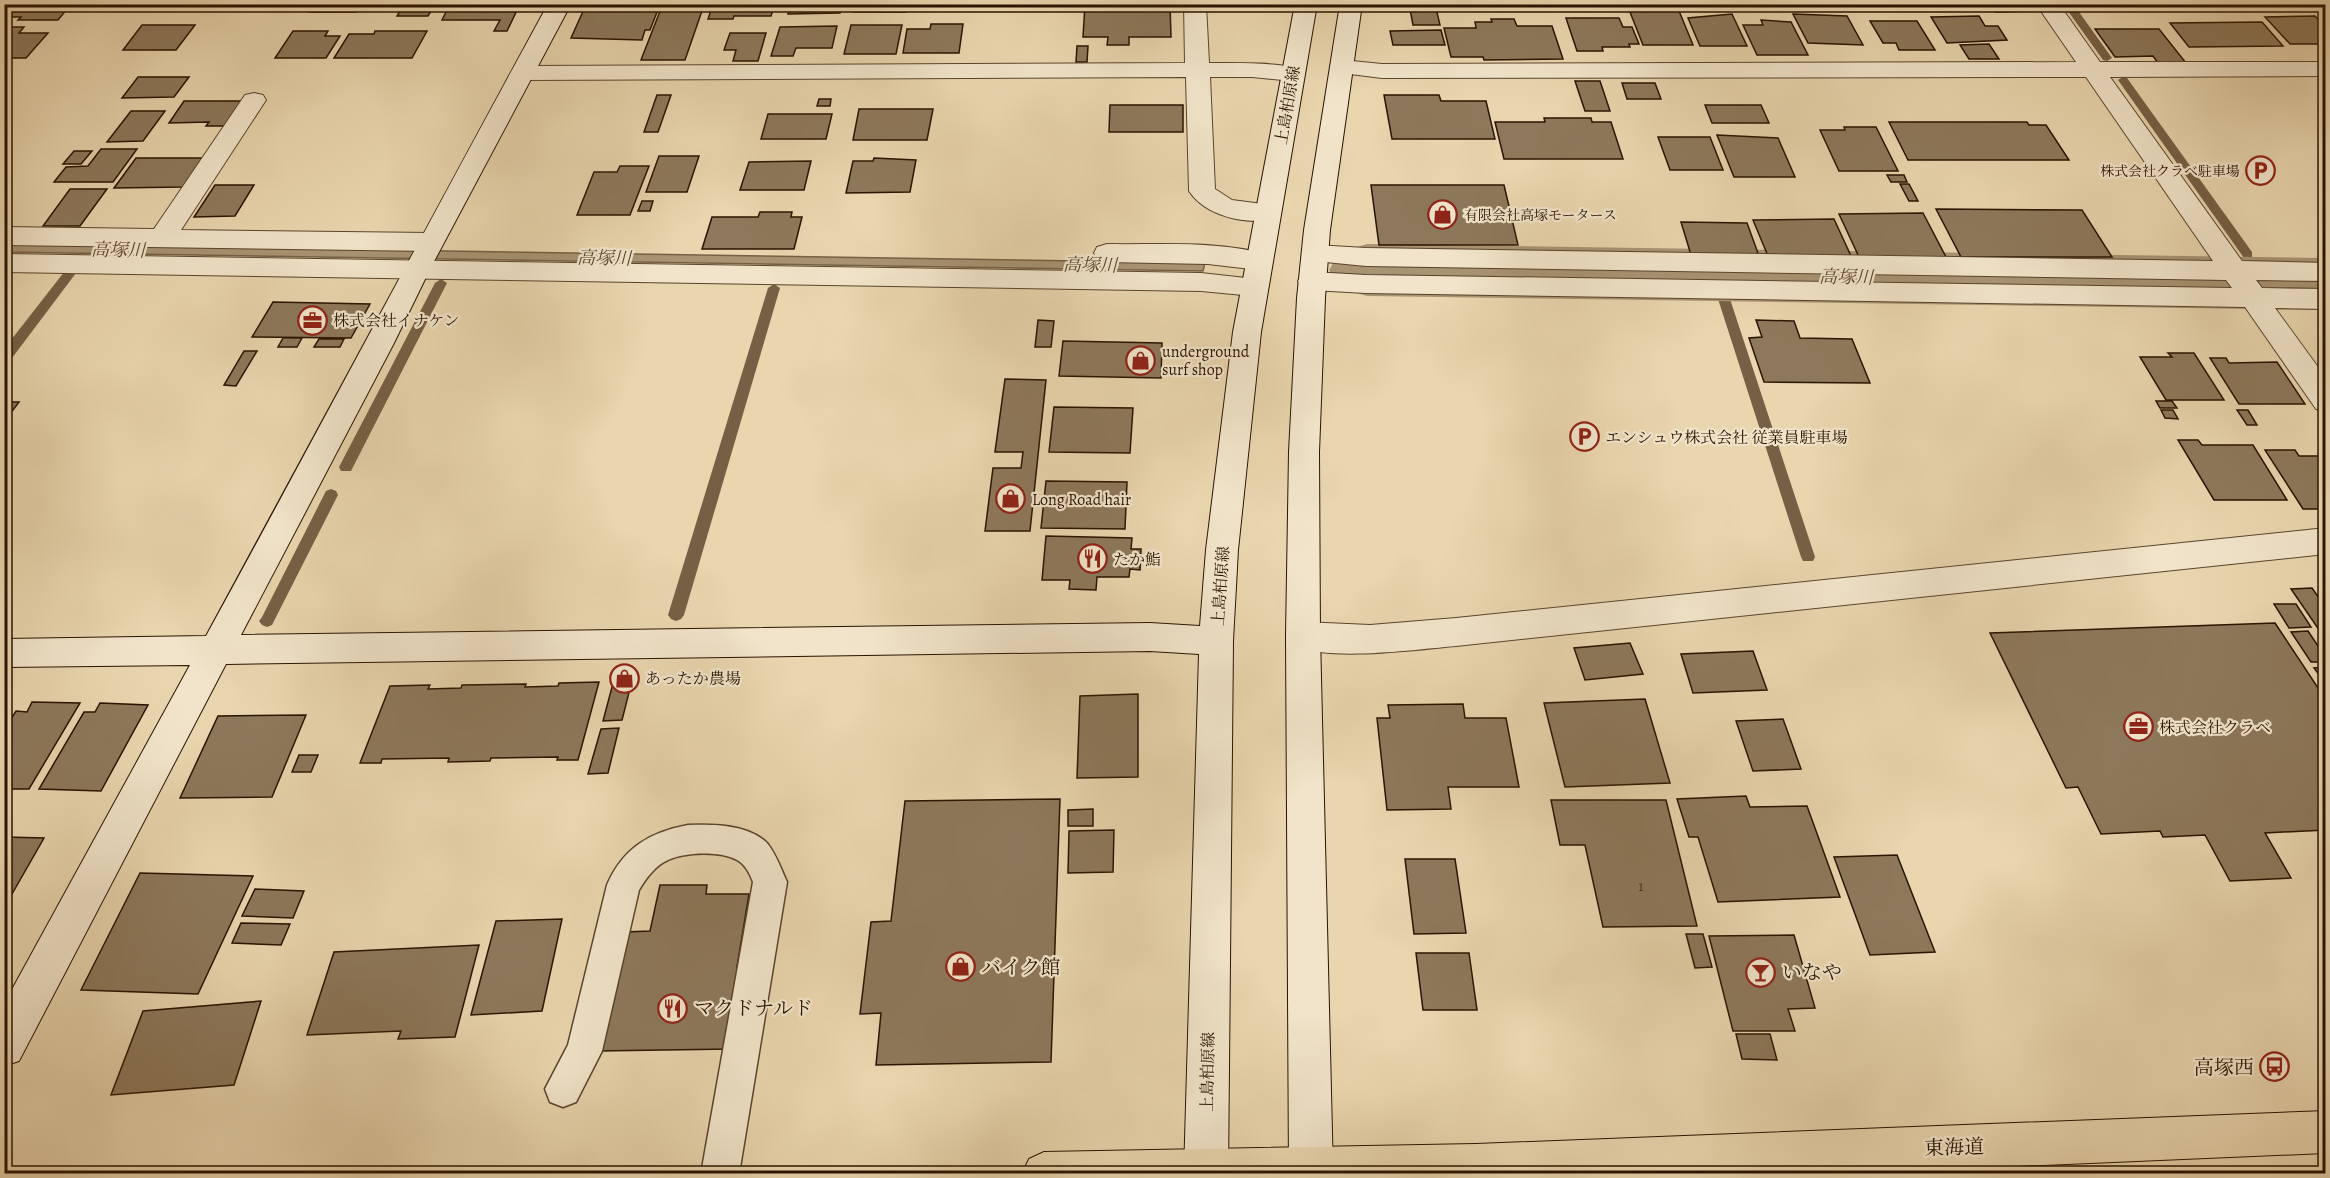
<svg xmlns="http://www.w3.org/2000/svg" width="2330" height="1178" viewBox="0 0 2330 1178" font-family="Alegreya,'Noto Serif JP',serif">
  <rect width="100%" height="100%" fill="#e9d5ae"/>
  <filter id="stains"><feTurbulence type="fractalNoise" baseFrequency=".00333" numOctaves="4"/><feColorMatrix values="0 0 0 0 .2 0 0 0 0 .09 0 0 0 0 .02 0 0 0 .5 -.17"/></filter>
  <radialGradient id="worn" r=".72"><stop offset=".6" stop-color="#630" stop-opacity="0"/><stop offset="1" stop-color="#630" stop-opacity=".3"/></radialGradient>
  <!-- water -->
  <path fill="#a89373" stroke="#766045" stroke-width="1.5" d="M 5,244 L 1205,263 L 1203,271 L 5,252 Z"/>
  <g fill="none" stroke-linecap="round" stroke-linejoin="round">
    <!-- stream -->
    <path fill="#766045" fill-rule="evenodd" d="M 2063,4 L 2326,5 L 2326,11 L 2079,12 L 2112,58 L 2107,61 L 2103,60 Z
      M 2123,77 L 2127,78 L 2252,252 L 2252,258 L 2244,258 L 2118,80 Z
      M 72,266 L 76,267 L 78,270 L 76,273 L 9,362 L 4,364 L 4,349 L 68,267 Z
      M 441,279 L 447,283 L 353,467 L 351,471 L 341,471 L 339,467 L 435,283 Z
      M 774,284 L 780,288 L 684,615 L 681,619 L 676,621 L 671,619 L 668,615 L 768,288 Z
      M 1724,295 L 1730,299 L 1815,557 L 1813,561 L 1803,561 L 1801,557 L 1718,299 Z
      M 331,489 L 336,491 L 338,495 L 272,625 L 267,627 L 262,625 L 259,621 L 262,617 L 326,491 Z"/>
    <!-- river -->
    <path fill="#a89373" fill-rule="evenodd" d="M 1367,244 L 2326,258 L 2326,310 L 1367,296 L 1340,288 L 1329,270 L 1340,252 Z"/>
  </g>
  <!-- building -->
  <path fill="#8d785b" stroke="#2a1301" stroke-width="1.5" d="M 4,4 L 71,4 L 58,20 L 18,20 L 21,17 L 4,17 Z
    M 314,4 L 360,4 L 356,12 L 309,12 Z
    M 404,4 L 435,4 L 428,16 L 397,16 Z
    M 450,4 L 520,4 L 507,31 L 494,31 L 500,20 L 442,20 Z
    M 713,4 L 775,4 L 771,16 L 734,16 L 733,19 L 708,19 Z
    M 791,4 L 842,4 L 840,13 L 788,14 Z
    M 855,4 L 907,4 L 906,12 L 853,12 Z
    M 915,4 L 971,4 L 970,11 L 914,11 Z
    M 1085,4 L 1170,4 L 1171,37 L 1129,37 L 1129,45 L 1107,45 L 1108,37 L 1083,37 Z
    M 1409,4 L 1435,4 L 1440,25 L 1413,25 Z
    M 1515,4 L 1546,4 L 1548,10 L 1517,11 Z
    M 1564,4 L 1621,4 L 1624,11 L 1567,11 Z
    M 1849,4 L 1899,4 L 1901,7 L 1851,7 Z
    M 1991,4 L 2026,4 L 2031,11 L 1996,12 Z
    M 603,5 L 621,5 L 620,7 L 659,7 L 650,30 L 645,30 L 642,40 L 571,38 L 585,7 L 602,7 Z
    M 704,5 L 685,60 L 641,60 L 662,6 Z
    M 1677,6 L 1693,45 L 1643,45 L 1628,7 Z
    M 1732,14 L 1747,46 L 1700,46 L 1688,18 Z
    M 1793,14 L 1847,16 L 1863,45 L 1808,43 Z
    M 1979,16 L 1985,26 L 1998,26 L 2007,40 L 1947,43 L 1931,17 Z
    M 2315,16 L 2326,28 L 2326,44 L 2290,44 L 2265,17 Z
    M 1566,18 L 1619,18 L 1623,27 L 1632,27 L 1639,44 L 1629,44 L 1630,47 L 1602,47 L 1603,51 L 1577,51 Z
    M 1491,19 L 1514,19 L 1517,26 L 1552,26 L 1563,59 L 1484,60 L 1483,57 L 1451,57 L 1444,28 L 1476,28 L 1475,22 L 1492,22 Z
    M 1761,20 L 1791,22 L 1808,55 L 1757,55 L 1743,25 L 1763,25 Z
    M 1870,21 L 1917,21 L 1935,50 L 1899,50 L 1896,43 L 1883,43 Z
    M 2262,22 L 2283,46 L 2189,47 L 2170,23 Z
    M 931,24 L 963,24 L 959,53 L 903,53 L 907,29 L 930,29 Z
    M 142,25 L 195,25 L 176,50 L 123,50 Z
    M 851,25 L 902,25 L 896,54 L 844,54 Z
    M 837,26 L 832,48 L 796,48 L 793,56 L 771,56 L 780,27 Z
    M 4,27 L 24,27 L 19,33 L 48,33 L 26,58 L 4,58 Z
    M 2095,29 L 2159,29 L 2186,63 L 2158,63 L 2153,56 L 2115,57 Z
    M 1441,30 L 1445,45 L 1393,45 L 1390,31 Z
    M 293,31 L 328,31 L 325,36 L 340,36 L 326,58 L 275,58 Z
    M 375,31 L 427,31 L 412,58 L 334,58 L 349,34 L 374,34 Z
    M 730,33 L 766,33 L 758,61 L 733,61 L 736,50 L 724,50 Z
    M 1989,44 L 1999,59 L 1969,59 L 1960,45 Z
    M 1077,46 L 1088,46 L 1087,62 L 1076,62 Z
    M 138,77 L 189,77 L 174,97 L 122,98 Z
    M 1575,81 L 1600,81 L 1610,111 L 1585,111 Z
    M 1622,83 L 1655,83 L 1661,99 L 1627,99 Z
    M 657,95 L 671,95 L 658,132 L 644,132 Z
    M 1384,95 L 1439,95 L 1441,101 L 1486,101 L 1495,139 L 1392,139 Z
    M 819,99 L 831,99 L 830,106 L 817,106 Z
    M 184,101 L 243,101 L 226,126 L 206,126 L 209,122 L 169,123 Z
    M 1110,105 L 1183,105 L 1183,132 L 1109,132 Z
    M 1705,105 L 1761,105 L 1769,123 L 1712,123 Z
    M 859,109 L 933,109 L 927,140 L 853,140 Z
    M 131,111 L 165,111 L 143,141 L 107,142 Z
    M 768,114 L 832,114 L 826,139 L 761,139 Z
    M 1544,118 L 1591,118 L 1592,122 L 1611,122 L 1623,159 L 1504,159 L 1495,122 L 1545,122 Z
    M 1889,122 L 2027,122 L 2029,125 L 2046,125 L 2069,160 L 1908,160 Z
    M 1844,127 L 1876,127 L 1898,171 L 1839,171 L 1820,130 L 1845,130 Z
    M 1717,135 L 1778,138 L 1795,177 L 1734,177 Z
    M 1658,137 L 1710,137 L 1723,170 L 1670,170 Z
    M 101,149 L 137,149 L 113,182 L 54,182 L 66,167 L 88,166 Z
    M 74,151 L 92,151 L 81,164 L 63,164 Z
    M 659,156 L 699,156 L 687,192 L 646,192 Z
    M 136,158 L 203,158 L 184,187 L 114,188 Z
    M 874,158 L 916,160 L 910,192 L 846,193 L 853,161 L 873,161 Z
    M 811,161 L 804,190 L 740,190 L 749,162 Z
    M 620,166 L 649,166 L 630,215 L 577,215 L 594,172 L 617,172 Z
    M 1887,175 L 1904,175 L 1907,182 L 1891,182 Z
    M 1900,184 L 1909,184 L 1918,201 L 1909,201 Z
    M 215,185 L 254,185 L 235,216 L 194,217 Z
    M 1371,185 L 1504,185 L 1518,245 L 1379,245 Z
    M 70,189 L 107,189 L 80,226 L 43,226 Z
    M 642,201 L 653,201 L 650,211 L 638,211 Z
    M 1936,209 L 2082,210 L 2112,257 L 1961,257 Z
    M 760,212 L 792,212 L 791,217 L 802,217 L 794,249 L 702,249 L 712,217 L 758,217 Z
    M 1923,213 L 1946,257 L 1859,257 L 1839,214 Z
    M 1834,219 L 1851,256 L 1768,256 L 1753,220 Z
    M 1681,222 L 1747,223 L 1759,256 L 1691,255 Z
    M 273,302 L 370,304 L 351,338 L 252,337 Z
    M 1038,320 L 1054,321 L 1051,347 L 1035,347 Z
    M 1756,320 L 1794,321 L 1800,338 L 1852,339 L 1870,383 L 1764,382 L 1749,338 L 1762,337 Z
    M 283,338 L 302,338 L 297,347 L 278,347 Z
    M 319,339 L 344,339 L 340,347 L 314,347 Z
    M 1063,341 L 1162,343 L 1161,378 L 1059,376 Z
    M 244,351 L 257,351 L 236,386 L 224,385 Z
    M 2168,353 L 2194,353 L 2224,400 L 2166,400 L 2140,357 L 2172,357 Z
    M 2210,358 L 2226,358 L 2229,363 L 2277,362 L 2305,404 L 2239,404 Z
    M 1005,379 L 1046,380 L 1030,531 L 985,531 L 993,468 L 1021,468 L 1023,452 L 995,452 Z
    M 2156,401 L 2172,401 L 2177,408 L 2160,408 Z
    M 4,402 L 19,402 L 4,422 Z
    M 1054,407 L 1133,408 L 1130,453 L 1049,452 Z
    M 2161,410 L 2173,410 L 2178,419 L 2165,418 Z
    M 2237,410 L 2248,410 L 2257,425 L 2247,425 Z
    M 2178,440 L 2198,440 L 2202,445 L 2253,445 L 2287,500 L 2214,500 Z
    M 2265,450 L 2295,450 L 2299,456 L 2326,456 L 2326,509 L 2303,509 Z
    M 1046,481 L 1127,482 L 1125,529 L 1041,528 Z
    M 1046,536 L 1132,538 L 1131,549 L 1141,549 L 1140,570 L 1130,569 L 1129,577 L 1097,577 L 1096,590 L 1069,589 L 1070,580 L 1042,580 Z
    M 2312,588 L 2326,608 L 2326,640 L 2291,589 Z
    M 2274,604 L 2296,604 L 2311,627 L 2289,628 Z
    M 2275,623 L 2326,700 L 2326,830 L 2265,833 L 2291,878 L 2230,881 L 2205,835 L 2163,837 L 2160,831 L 2101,834 L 2078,787 L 2066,788 L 1990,633 Z
    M 2308,631 L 2326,658 L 2326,662 L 2311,662 L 2291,632 Z
    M 1630,643 L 1643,674 L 1585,680 L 1574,648 Z
    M 1753,651 L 1767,690 L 1693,693 L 1681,654 Z
    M 2326,667 L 2326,684 L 2314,668 Z
    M 616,672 L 634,673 L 622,720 L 603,721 Z
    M 599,682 L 578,760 L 557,760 L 558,757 L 491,758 L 490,761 L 448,762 L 449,758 L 382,759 L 381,763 L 360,763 L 390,686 L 430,685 L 428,689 L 461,688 L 462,685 L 526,684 L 525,687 L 558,686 L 559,683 Z
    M 1138,694 L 1138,777 L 1077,778 L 1080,696 Z
    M 1645,699 L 1670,783 L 1565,787 L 1544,703 Z
    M 32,702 L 80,703 L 29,789 L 4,789 L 4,730 L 16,711 L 27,712 Z
    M 100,703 L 148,705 L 101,791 L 39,789 L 84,712 L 95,712 Z
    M 1463,704 L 1465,718 L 1506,718 L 1519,787 L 1448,787 L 1451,809 L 1387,810 L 1377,718 L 1390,718 L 1388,705 Z
    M 306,715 L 272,797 L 180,798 L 218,716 Z
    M 1783,719 L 1801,769 L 1753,771 L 1736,721 Z
    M 619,728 L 608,773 L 588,774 L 601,729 Z
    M 299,755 L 318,755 L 311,772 L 292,772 Z
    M 1746,796 L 1750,807 L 1807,806 L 1840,897 L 1718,902 L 1698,837 L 1689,837 L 1677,799 Z
    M 1060,799 L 1051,1062 L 876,1065 L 881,1013 L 860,1014 L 871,922 L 891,921 L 905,801 Z
    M 1551,800 L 1666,800 L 1697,926 L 1603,927 L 1585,845 L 1560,845 Z
    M 1093,809 L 1093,826 L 1068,826 L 1068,810 Z
    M 1114,830 L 1113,872 L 1068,873 L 1069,831 Z
    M 4,837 L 44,838 L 4,908 Z
    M 1897,855 L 1935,952 L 1870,955 L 1834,857 Z
    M 1405,859 L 1455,859 L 1466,933 L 1414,934 Z
    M 140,873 L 253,876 L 198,994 L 81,990 Z
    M 660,885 L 707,885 L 706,894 L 749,894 L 737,967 L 746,967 L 732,1049 L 597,1051 L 624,932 L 650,931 Z
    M 255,889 L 304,891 L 293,918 L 242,916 Z
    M 562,919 L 542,1011 L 471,1015 L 496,921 Z
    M 241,923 L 290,924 L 281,945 L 232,943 Z
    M 1686,934 L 1703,934 L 1712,967 L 1695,968 Z
    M 1794,935 L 1815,1008 L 1788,1009 L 1795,1031 L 1733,1031 L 1709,936 Z
    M 479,945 L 455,1037 L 398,1039 L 401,1031 L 307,1035 L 334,952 Z
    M 1416,953 L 1469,953 L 1477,1010 L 1423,1010 Z
    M 261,1001 L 234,1085 L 111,1095 L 143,1011 Z
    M 1736,1034 L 1770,1034 L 1777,1060 L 1742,1059 Z"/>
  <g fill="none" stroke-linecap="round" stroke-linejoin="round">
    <defs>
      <path id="lane" d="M 688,825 C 712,824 748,824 767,843 C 776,854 781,869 787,882 L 739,1174 L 701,1174 L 753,882 C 750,874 745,864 737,860 C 720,851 686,852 668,860 C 656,865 646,878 639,890 L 602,1051 L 576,1102 L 563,1107 L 550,1102 L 545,1089 L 568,1045 L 607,885 C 623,848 650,832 688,825 Z"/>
      <path id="street" d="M 1184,4 L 1206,4 L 1209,63 C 1240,63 1272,62 1301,69 L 1305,74 L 1301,79 L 1293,81 L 1252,77 L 1210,77 L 1215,189 L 1232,200 L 1277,206 L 1281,212 L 1277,218 C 1249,226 1206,217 1189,191 L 1186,77 L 523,80 L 515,78 L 511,73 L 515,68 L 523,66 L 1185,63 Z
        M 2036,4 L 2059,4 L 2100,62 L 2326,62 L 2326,76 L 2110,77 L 2242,261 L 2326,263 L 2326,281 L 2256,280 L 2262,288 L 2326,289 L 2326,309 L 2275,308 L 2326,378 L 2326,412 L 2316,409 L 2245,307 L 1366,293 L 1312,290 L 1302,288 L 1298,281 L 1302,274 L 1312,272 L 1366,275 L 2232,288 L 2226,280 L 1366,266 L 1305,260 L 1302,254 L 1305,248 L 1315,245 L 1366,248 L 2213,261 L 2086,77 L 1382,78 L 1334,72 L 1330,67 L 1334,62 L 1342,60 L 1382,64 L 2076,62 Z
        M 254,93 L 263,95 L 266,100 L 181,230 L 431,233 L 440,236 L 444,242 L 440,248 L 431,251 L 4,245 L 4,227 L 154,229 L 245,95 Z
        M 1107,244 C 1160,245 1217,240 1269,255 L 1273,261 L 1269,267 L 1259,270 L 1208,264 L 1107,262 L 1097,259 L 1094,253 L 1097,247 Z
        M 4,254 L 1201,273 L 1264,280 L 1268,287 L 1264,294 L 1254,296 L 1201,291 L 4,272 Z
        M 2326,528 L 2326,554 L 1456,646 C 1410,650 1334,661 1291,646 L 1286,636 L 1291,626 L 1303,622 L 1370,625 L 1456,618 Z"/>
      <path id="secondary" d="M 548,4 L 571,4 L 430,269 L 394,343 L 241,635 L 1150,623 L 1200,626 L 1206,550 L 1233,332 L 1295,4 L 1317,4 L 1261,332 L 1238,550 L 1233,641 L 1228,1174 L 1184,1174 L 1199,654 L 1150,651 L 226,664 L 19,1061 L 4,1066 L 4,1004 L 190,665 L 4,667 L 4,639 L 206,636 C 321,426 433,214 548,4 Z
        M 1340,4 L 1362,4 L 1330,230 L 1325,298 L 1319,452 L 1320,636 L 1333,1174 L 1289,1174 L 1286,636 L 1289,452 L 1297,298 L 1304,230 Z"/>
      <path id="highway" d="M 2326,1111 L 2326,1153 L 1828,1174 L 1022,1174 L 1029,1159 L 1044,1152 L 1476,1144 Z"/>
    </defs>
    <!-- lane casing -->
    <use href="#lane" stroke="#5a442c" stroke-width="3"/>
    <!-- street casing -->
    <use href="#street" stroke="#5a442c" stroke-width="2"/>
    <!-- secondary casing -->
    <use href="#secondary" stroke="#2a1301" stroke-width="2"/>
    <!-- highway casing -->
    <use href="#highway" stroke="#2a1301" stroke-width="2"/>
    <!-- lane -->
    <use href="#lane" fill="#f1e4ca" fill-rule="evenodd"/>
    <!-- street -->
    <use href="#street" fill="#f1e4ca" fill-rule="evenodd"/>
    <!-- secondary -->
    <use href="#secondary" fill="#f1e4ca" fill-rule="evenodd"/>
    <!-- highway -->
    <use href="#highway" fill="#e9d5ae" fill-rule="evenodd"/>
  </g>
  <!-- icons -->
  <defs>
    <symbol id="parking-ring" viewBox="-11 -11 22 22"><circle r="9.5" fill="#f1e4ca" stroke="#8f2418" stroke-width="1.5"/><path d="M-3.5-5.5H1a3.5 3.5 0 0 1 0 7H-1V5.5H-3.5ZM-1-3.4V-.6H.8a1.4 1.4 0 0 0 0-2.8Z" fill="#8f2418"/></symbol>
    <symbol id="shop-ring" viewBox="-11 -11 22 22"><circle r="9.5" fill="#f1e4ca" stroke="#8f2418" stroke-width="1.5"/><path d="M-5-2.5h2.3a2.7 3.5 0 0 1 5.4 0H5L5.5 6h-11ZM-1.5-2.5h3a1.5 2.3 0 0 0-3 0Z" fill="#8f2418"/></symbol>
    <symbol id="office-ring" viewBox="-11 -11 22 22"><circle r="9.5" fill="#f1e4ca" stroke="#8f2418" stroke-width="1.5"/><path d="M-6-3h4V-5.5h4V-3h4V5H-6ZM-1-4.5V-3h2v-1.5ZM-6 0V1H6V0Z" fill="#8f2418"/></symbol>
    <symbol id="restaurant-ring" viewBox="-11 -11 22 22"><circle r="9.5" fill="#f1e4ca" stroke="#8f2418" stroke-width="1.5"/><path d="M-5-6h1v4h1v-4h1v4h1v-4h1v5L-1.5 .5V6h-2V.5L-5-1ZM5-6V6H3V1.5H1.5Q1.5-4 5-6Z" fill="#8f2418"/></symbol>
    <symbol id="bar-ring" viewBox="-11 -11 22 22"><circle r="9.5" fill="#f1e4ca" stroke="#8f2418" stroke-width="1.5"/><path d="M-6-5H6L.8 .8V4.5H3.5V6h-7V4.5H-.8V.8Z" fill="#8f2418"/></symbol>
    <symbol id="bus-ring" viewBox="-11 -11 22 22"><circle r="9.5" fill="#f1e4ca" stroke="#8f2418" stroke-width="1.5"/><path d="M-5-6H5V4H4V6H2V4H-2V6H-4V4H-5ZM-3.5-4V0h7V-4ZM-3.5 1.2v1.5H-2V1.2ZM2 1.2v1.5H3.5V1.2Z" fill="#8f2418"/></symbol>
  </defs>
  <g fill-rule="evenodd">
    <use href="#parking-ring" x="2244" y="154" width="33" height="33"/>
    <use href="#shop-ring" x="1426" y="198" width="33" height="33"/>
    <use href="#office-ring" x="296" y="304" width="33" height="33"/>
    <use href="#shop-ring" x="1124" y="344" width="33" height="33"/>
    <use href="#parking-ring" x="1568" y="420" width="33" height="33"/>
    <use href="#shop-ring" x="994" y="482" width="33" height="33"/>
    <use href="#restaurant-ring" x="1076" y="542" width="33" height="33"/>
    <use href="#shop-ring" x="608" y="662" width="33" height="33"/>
    <use href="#office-ring" x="2122" y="710" width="33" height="33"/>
    <use href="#shop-ring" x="944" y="950" width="33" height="33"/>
    <use href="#bar-ring" x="1744" y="956" width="33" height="33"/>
    <use href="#restaurant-ring" x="656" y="992" width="33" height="33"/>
    <use href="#bus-ring" x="2258" y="1050" width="33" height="33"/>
  </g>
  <g text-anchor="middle" stroke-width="4.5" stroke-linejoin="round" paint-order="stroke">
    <!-- far-poi labels -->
    <g font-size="14" fill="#2a1301" stroke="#f1e4ca" text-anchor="end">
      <text x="2240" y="176">株式会社クラベ駐車場</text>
      <text x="1464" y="220" text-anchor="start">有限会社高塚モータース</text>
    </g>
    <!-- number labels -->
    <g font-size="14" fill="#432c18">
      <text x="1641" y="891">1</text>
    </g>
    <!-- street labels -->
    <g font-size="16" fill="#2a1301" stroke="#f1e4ca">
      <text transform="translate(1287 105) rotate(-80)" y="6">上島柏原線</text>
      <text transform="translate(1220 586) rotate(-86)" y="6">上島柏原線</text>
      <text transform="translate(1207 1072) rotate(-89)" y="6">上島柏原線</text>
    </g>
    <!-- poi labels -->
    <g font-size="16" fill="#2a1301" stroke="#f1e4ca" text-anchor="start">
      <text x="333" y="326">株式会社イナケン</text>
      <text x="1162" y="357">underground<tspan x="1162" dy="18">surf shop</tspan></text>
      <text x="1605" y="443">エンシュウ株式会社 従業員駐車場</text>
      <text x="1032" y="505">Long Road hair</text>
      <text x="1113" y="565">たか鮨</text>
      <text x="645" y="684">あったか農場</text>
      <text x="2159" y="733">株式会社クラベ</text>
    </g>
    <!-- water labels -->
    <g font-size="18" font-style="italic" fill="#5c462f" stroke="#f1e4ca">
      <text transform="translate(118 250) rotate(1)" y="6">高塚川</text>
      <text transform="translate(604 258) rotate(1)" y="6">高塚川</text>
      <text transform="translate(1090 265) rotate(1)" y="6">高塚川</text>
      <text transform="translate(1846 277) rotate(1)" y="6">高塚川</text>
    </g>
    <!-- near-poi labels -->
    <g font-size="20" fill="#2a1301" stroke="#f1e4ca" text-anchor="start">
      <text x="981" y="974">バイク館</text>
      <text x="1782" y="979">いなや</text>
      <text x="694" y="1015">マクドナルド</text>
      <text x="2254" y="1074" text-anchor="end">高塚西</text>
    </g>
    <!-- near-street labels -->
    <g font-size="20" fill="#2a1301" stroke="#f1e4ca">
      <text transform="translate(1954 1147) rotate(-2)" y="7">東海道</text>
    </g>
  </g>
  <!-- margin -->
  <rect width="2330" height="1178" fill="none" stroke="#e9d5ae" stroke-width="24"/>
  <rect x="6" y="6" width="2318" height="1166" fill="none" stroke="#2a1301" stroke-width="3"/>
  <rect x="12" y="12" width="2306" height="1154" fill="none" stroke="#2a1301" stroke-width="1.5"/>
  <rect width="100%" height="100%" filter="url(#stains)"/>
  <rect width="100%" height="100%" fill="url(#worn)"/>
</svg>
